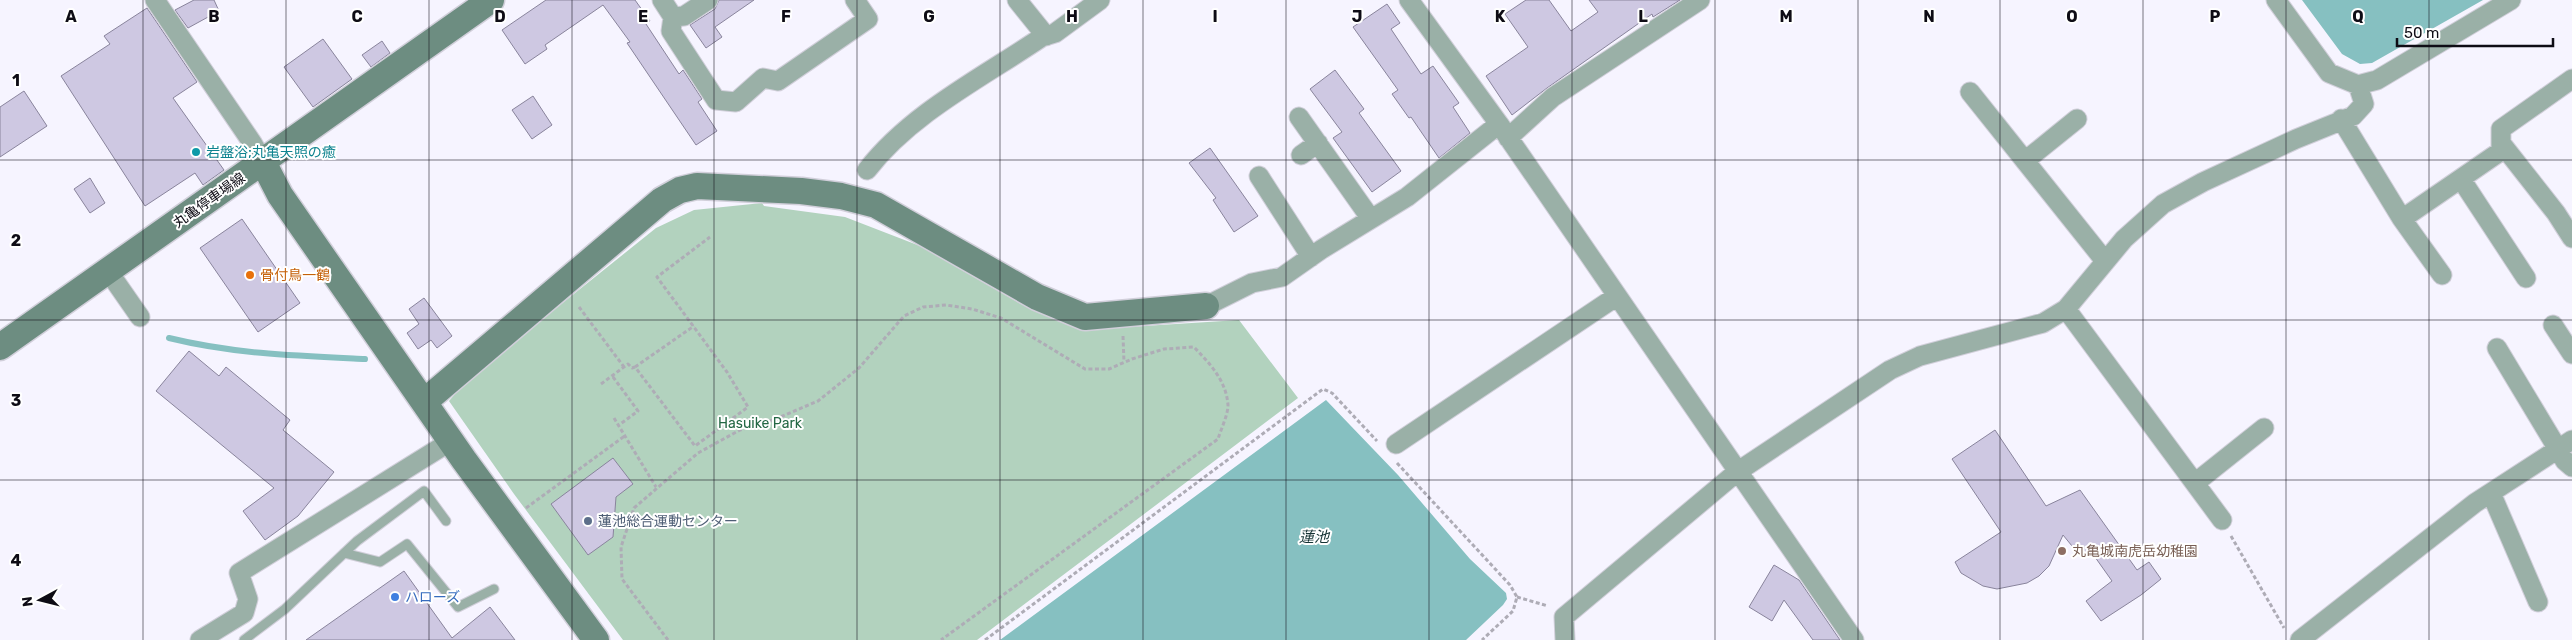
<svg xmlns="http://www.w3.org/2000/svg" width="2572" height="640" viewBox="0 0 2572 640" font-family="Rubik,'Noto Sans JP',sans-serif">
  <rect width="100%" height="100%" fill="#f6f4ff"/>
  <!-- green -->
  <path fill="#b2d2be" d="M 762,203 L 764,206 L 845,217 L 920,246 L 1021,304 L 1097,329 L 1239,320 L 1298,398 L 977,640 L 623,640 L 514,494 L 449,401 L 468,379 L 656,228 L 694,210 Z"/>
  <!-- water -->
  <path fill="#86c0c1" d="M 2302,0 L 2483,0 L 2372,63 L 2360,64 L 2342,54 Z
    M 1326,400 L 1398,475 L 1470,559 L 1506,593 L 1507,599 L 1503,605 L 1466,640 L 1000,640 Z"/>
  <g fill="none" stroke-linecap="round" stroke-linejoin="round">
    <!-- stream -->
    <path stroke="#86c0c1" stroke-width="6" d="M 169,338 C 234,354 298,356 365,359"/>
  </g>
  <!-- building -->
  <path fill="#cec8e2" stroke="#89849c" d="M 194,0 L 214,0 L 219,11 L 188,28 L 175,10 Z
    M 546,0 L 635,0 L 650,21 L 646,24 L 679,74 L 683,70 L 702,99 L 698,102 L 717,131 L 696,145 L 627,43 L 630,42 L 603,5 L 545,45 L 547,49 L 525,64 L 502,30 Z
    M 719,0 L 754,0 L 715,27 L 722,37 L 706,48 L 690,25 L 715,9 Z
    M 1526,0 L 1549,0 L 1571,31 L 1598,12 L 1589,0 L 1680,0 L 1653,17 L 1652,14 L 1547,88 L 1512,115 L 1486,76 L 1528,47 L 1505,14 Z
    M 1387,4 L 1400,23 L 1391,29 L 1421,74 L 1433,66 L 1459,103 L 1453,107 L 1470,133 L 1439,158 L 1411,117 L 1409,118 L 1392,94 L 1398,90 L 1353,27 Z
    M 147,8 L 197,82 L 173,98 L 224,170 L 203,185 L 195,173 L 145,206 L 61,76 L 110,44 L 104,36 Z
    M 323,39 L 352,79 L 313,107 L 284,67 Z
    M 382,41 L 390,53 L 371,67 L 362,55 Z
    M 1335,70 L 1364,109 L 1359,113 L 1401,171 L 1372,192 L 1333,138 L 1342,132 L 1310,89 Z
    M 24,91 L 47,126 L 0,157 L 0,107 Z
    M 533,96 L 552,125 L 532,139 L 512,110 Z
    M 1210,148 L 1258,216 L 1234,232 L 1213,200 L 1216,198 L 1189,163 Z
    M 90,178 L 105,203 L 90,213 L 74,189 Z
    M 242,219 L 300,303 L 258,332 L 200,248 Z
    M 424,298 L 452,336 L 437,348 L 431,340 L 418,349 L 407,333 L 419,324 L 409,309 Z
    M 189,351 L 219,376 L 226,367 L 290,420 L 283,430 L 334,472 L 298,516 L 265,540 L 243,511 L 274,488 L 156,391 Z
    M 1995,430 L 2046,506 L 2080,490 L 2137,570 L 2149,562 L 2161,579 L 2141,595 L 2101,621 L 2086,601 L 2112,581 L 2090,550 L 2081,557 L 2063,535 L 2049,566 L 2039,576 L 2027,583 L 1997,589 L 1983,586 L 1961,573 L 1955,562 L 2001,532 L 1952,459 Z
    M 613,458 L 633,484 L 616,497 L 613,537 L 588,555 L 551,504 Z
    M 1774,565 L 1799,580 L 1840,640 L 1813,640 L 1784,600 L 1772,621 L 1749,607 Z
    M 404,571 L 452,638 L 490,607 L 515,640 L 306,640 Z"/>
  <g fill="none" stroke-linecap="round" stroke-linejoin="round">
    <defs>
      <path id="lane" d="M 344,553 L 380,562 L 407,544 L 458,607 L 494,589
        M 244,640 L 285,609 L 357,541 L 424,491 L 446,521"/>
      <path id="street" d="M 155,0 L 253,144 L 263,162
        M 662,0 L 673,17 L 671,31 L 716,100 L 736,102 L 763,78 L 778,81 L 868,19 L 855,0
        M 1017,0 L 1046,36
        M 1409,0 L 1499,124 L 1854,640
        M 2276,0 L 2329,73 L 2358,85 L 2377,80 L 2511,0
        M 673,17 L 684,16 L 708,0
        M 1970,92 L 2105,261
        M 1299,117 L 1371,219
        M 2341,119 L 2402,219 L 2501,151 L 2501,129 L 2572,79
        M 1508,138 L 1553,97 L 1700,0
        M 2501,143 L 2556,213 L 2572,238
        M 1301,155 L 1318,143
        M 2025,161 L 2077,119
        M 867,170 C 911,113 983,77 1042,37 L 1055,33 L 1100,0
        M 1259,176 L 1311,257
        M 2461,179 L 2526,278
        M 2402,219 L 2442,275
        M 108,271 L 140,317
        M 1206,306 L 1252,283 L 1282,277 L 1322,249 L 1407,197 L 1499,124
        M 2066,309 L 2222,520
        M 2553,325 L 2572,354
        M 2497,348 L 2565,461 L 2572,467
        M 1396,444 L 1617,296
        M 2195,483 L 2264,428
        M 2491,493 L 2538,602
        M 200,640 L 244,613 L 248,599 L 239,573 L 451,441
        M 1565,640 L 1564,617 L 1737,472 L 1890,370 L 1920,356 L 2043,323 L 2066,309 L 2124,239 L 2163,204 L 2203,182 L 2296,139 L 2353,116 L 2364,104 L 2358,85
        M 2300,640 L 2475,503 L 2572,440"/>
      <path id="secondary" d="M 263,162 L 280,195 L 464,460 L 596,640
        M 0,347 L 491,0
        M 424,402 L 662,200 L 680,190 L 697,186 L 801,191 L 841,196 L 876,205 L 1037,297 L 1085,317 L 1206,306"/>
    </defs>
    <!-- lane casing -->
    <use href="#lane" stroke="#d1cfda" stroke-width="11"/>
    <!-- street casing -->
    <use href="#street" stroke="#d1cfda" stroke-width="21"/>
    <!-- secondary casing -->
    <use href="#secondary" stroke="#d1cfda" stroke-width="29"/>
    <!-- path -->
    <path stroke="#aeacb6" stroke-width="3" stroke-dasharray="4 2.5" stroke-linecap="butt" d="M 579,307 L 624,367
      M 1123,336 L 1124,362
      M 635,367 L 694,326
      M 613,377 L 638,411 L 619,425
      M 601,384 L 628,364 L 632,368 L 635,367 L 695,446 L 748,407 L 727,372 L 657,277 L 710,237
      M 614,418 L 656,487
      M 1397,463 L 1510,585 L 1517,597 L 1513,611 L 1482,640
      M 526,508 L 626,435
      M 2231,536 L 2284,628
      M 1517,597 L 1548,606
      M 668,640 L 622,579 L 621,547 L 634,508 L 698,453 L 740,430 L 773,420 L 818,401 L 859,368 L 904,316 L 923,307 L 946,305 L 972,309 L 1001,318 L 1085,369 L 1109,369 L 1132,359 L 1164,349 L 1194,347 C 1210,364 1226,380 1228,405 C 1228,415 1221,429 1218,439 L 941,640
      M 985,640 L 1323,389 L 1332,393 L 1377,441"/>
    <!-- lane -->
    <use href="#lane" stroke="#9ab0a7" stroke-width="9"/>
    <!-- street -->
    <use href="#street" stroke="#9ab0a7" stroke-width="19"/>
    <!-- secondary -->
    <use href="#secondary" stroke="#6d8d81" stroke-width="26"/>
  </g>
  <!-- grid -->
  <path fill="none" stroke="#0e0c15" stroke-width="1" stroke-opacity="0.55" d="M 143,0 L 143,640M 286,0 L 286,640M 429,0 L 429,640M 572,0 L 572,640M 714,0 L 714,640M 857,0 L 857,640M 1000,0 L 1000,640M 1143,0 L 1143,640M 1286,0 L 1286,640M 1429,0 L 1429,640M 1572,0 L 1572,640M 1715,0 L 1715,640M 1858,0 L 1858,640M 2000,0 L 2000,640M 2143,0 L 2143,640M 2286,0 L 2286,640M 2429,0 L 2429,640M 0,160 L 2572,160M 0,320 L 2572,320M 0,480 L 2572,480"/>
  <!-- markers -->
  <circle fill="#0f9aa8" stroke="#fff" stroke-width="2" cx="196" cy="152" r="5"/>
  <circle fill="#e8710a" stroke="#fff" stroke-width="2" cx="250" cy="275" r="5"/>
  <circle fill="#5c6f8a" stroke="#fff" stroke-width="2" cx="588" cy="521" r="5"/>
  <circle fill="#8d6e63" stroke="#fff" stroke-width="2" cx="2062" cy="551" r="5"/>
  <circle fill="#3f7fe0" stroke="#fff" stroke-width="2" cx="395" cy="597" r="5"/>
  <g text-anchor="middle" stroke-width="4" stroke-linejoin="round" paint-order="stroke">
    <!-- culture labels -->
    <g font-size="14" fill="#0d838f" stroke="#fff" text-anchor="start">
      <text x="206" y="157">岩盤浴;丸亀天照の癒</text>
    </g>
    <!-- street labels -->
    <g font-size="14" fill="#0e0c15" stroke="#fff">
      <text transform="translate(209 200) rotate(-35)" y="5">丸亀停車場線</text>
    </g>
    <!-- food labels -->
    <g font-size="14" fill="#c56008" stroke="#fff" text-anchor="start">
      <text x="260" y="280">骨付鳥一鶴</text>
    </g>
    <!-- park labels -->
    <g font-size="14" fill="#236744" stroke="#fff">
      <text x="760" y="428">Hasuike Park</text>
    </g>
    <!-- service labels -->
    <g font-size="14" fill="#4e5e75" stroke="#fff" text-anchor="start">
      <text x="598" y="526">蓮池総合運動センター</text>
    </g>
    <!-- education labels -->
    <g font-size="14" fill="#785e54" stroke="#fff" text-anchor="start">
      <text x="2072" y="556">丸亀城南虎岳幼稚園</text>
    </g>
    <!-- shop labels -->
    <g font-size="14" fill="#366cbe" stroke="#fff" text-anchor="start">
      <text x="405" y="602">ハローズ</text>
    </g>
    <!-- water labels -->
    <g font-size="15" font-style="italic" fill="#153334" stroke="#fff">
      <text x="1314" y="542">蓮池</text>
    </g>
  </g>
  <g font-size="16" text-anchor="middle" font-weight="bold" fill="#0e0c15" stroke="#fff" stroke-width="4" stroke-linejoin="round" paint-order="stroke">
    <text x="71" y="22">A</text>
    <text x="214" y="22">B</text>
    <text x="357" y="22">C</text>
    <text x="500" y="22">D</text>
    <text x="643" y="22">E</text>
    <text x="786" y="22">F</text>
    <text x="929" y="22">G</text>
    <text x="1072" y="22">H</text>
    <text x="1215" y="22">I</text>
    <text x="1357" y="22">J</text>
    <text x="1500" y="22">K</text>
    <text x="1643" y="22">L</text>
    <text x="1786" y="22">M</text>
    <text x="1929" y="22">N</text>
    <text x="2072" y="22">O</text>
    <text x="2215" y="22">P</text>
    <text x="2358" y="22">Q</text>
    <text x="16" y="86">1</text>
    <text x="16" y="246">2</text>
    <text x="16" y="406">3</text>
    <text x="16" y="566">4</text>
  </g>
  <!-- north arrow -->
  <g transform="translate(40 600) rotate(263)" stroke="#ffffff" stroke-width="4" paint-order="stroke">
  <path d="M0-4L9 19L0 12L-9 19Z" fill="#0e0c15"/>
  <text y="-8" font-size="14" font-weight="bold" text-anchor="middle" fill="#0e0c15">N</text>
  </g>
  <!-- scale -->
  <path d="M2397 38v8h156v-8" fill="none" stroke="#0e0c15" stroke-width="2.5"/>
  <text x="2404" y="38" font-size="15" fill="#0e0c15" stroke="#ffffff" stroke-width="4" paint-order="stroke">50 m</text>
</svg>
